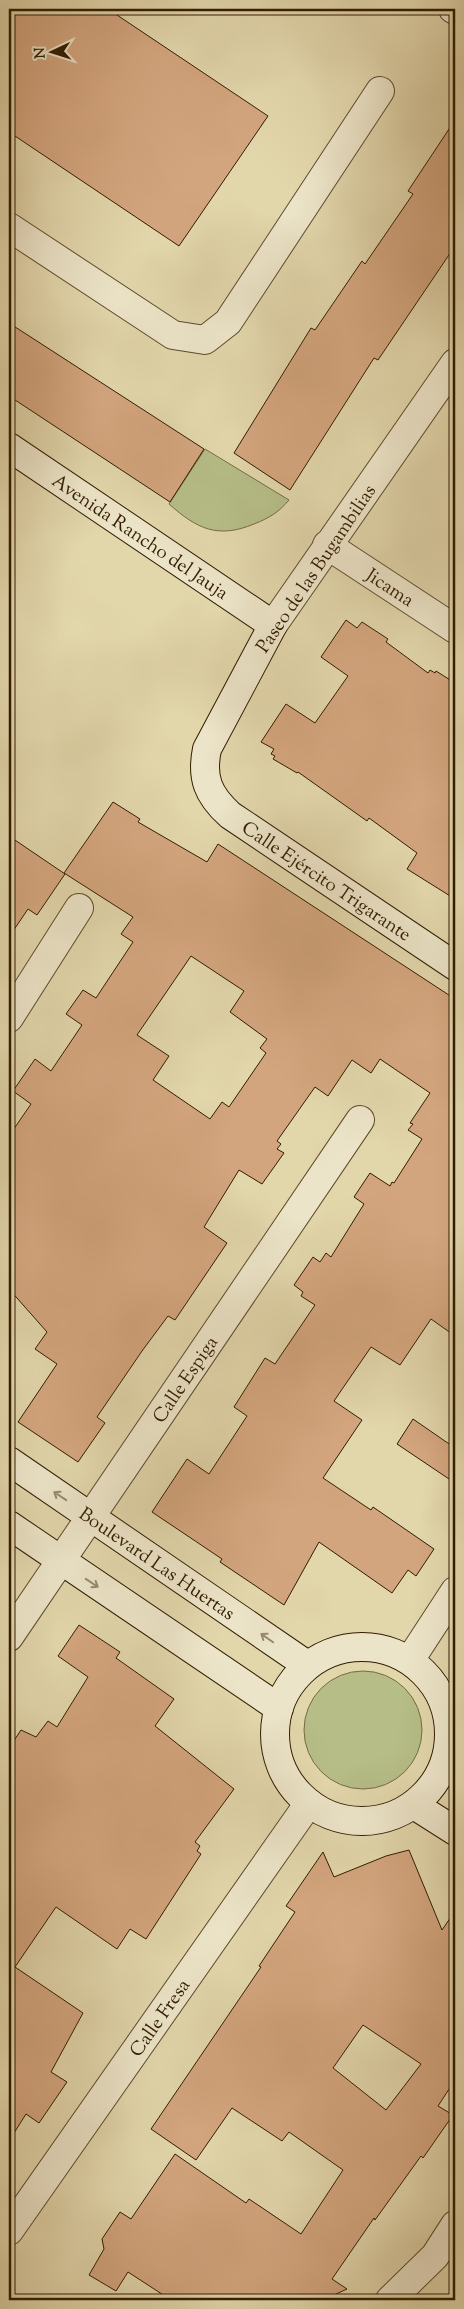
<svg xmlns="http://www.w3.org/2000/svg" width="464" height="2309" viewBox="0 0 464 2309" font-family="'Sorts Mill Goudy',serif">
  <rect width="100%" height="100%" fill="#e2d6ab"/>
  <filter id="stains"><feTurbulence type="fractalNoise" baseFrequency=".004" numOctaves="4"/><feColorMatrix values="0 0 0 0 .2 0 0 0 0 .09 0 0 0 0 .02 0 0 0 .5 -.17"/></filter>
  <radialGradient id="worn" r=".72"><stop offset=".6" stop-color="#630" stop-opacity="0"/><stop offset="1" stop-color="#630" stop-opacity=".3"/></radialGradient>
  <!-- green -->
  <path fill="#b6bd87" stroke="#746c44" d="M 205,449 L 289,500 C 278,513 269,518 254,524 C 218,539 197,529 169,504 Z
    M304 1730a59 59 0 1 1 118 0a59 59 0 1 1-118 0Z"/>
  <!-- building -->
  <path fill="#d3a57e" stroke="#321c00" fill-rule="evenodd" d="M 9,9 L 108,9 L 268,116 L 179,246 L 9,132 Z
    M 455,120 L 455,246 L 378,360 L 374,358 L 290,490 L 234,453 L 311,328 L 315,330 L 362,261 L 365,264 L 413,194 L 408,191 Z
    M 9,323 L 204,449 L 170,502 L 9,396 Z
    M 346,620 L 357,628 L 362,622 L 388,639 L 386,642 L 428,673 L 430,670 L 435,673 L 436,671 L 455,683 L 455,899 L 407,869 L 417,853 L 369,818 L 367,821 L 298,772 L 297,773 L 273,759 L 275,756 L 271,754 L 274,749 L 261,742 L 286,704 L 315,723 L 348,676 L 321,657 Z
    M 113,802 L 140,819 L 138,822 L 207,862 L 218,844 L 455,999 L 455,1336 L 431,1319 L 400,1365 L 371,1347 L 334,1401 L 362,1420 L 323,1478 L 371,1510 L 373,1507 L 434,1549 L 416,1576 L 408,1570 L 392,1593 L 319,1542 L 284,1605 L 220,1562 L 222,1559 L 152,1512 L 187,1459 L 209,1474 L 247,1416 L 234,1407 L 265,1358 L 275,1364 L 315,1305 L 301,1296 L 303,1292 L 294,1285 L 313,1257 L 320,1262 L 326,1253 L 331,1257 L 364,1204 L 354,1197 L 370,1173 L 390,1186 L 392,1182 L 394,1183 L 422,1139 L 408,1130 L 413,1124 L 410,1123 L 430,1093 L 380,1059 L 371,1073 L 352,1060 L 328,1096 L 315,1087 L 277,1141 L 281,1144 L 277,1149 L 284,1153 L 262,1184 L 239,1170 L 204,1227 L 227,1243 L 175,1320 L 168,1316 L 142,1351 L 97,1417 L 105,1423 L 78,1462 L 18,1422 L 57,1364 L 35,1349 L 47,1332 L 9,1289 L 9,1136 L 31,1104 L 13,1091 L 35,1059 L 51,1071 L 82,1025 L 66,1014 L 83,990 L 96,998 L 133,942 L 121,934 L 133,917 L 64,873 ZM 191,956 L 244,991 L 230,1012 L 267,1039 L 260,1048 L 266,1053 L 229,1107 L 222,1102 L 210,1119 L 153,1080 L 169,1056 L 137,1035 Z
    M 9,836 L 65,874 L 37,915 L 28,909 L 9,937 Z
    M 413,1419 L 455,1448 L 455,1483 L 397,1444 Z
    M 79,1625 L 120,1652 L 116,1658 L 174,1699 L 155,1726 L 234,1789 L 195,1842 L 200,1846 L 197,1851 L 201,1854 L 146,1939 L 130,1929 L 117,1949 L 56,1907 L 15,1967 L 83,2013 L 51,2072 L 67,2082 L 39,2123 L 26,2114 L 9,2141 L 9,1748 L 21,1730 L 36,1737 L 48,1721 L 57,1727 L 88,1677 L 58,1656 Z
    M 409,1850 L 442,1930 L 455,1911 L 455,2080 L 438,2106 L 453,2115 L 423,2158 L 421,2156 L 375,2220 L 374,2218 L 332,2279 L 347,2289 L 323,2300 L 171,2300 L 128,2272 L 116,2291 L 89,2275 L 104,2249 L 102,2239 L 120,2212 L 131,2219 L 175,2154 L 246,2203 L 249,2199 L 301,2234 L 343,2170 L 289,2132 L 282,2141 L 232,2108 L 196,2160 L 151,2129 L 261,1967 L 259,1966 L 295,1912 L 286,1906 L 323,1852 L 334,1877 L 386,1856 ZM 363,2025 L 421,2064 L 386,2110 L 333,2068 Z"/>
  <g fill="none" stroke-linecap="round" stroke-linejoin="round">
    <defs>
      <g id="street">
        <path d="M 453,9 L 455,10"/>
        <path d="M 9,227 L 173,335 L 205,340 L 228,322 L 380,91"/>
        <path id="s1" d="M 327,545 L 455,629"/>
        <path d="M 273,625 L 455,363"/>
        <path d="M 9,1018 L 79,908"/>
        <path id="s2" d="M 9,1637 L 360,1120"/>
        <path d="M 410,1660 L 455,1591"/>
        <path id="s3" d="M 9,2231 L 309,1803"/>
        <path d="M 390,2300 L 435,2256 L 455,2225"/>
      </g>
      <g id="secondary">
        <path id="s4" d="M 9,447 L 273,625 L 207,749 C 201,778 208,795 230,815 L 455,966"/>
        <path id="s5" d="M 9,1461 L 307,1665"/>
        <path d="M 9,1525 L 279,1708"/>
        <circle cx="362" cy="1734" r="87"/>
        <path d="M 414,1805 L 455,1831"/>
      </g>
    </defs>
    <!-- street casing -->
    <use href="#street" stroke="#5e4a2b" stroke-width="30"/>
    <!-- secondary casing -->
    <use href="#secondary" stroke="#321c00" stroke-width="30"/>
    <!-- street -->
    <use href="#street" stroke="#ece4c8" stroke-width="28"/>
    <!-- secondary -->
    <use href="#secondary" stroke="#ece4c8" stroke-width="28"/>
  </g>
  <!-- one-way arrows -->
  <defs><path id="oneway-shaft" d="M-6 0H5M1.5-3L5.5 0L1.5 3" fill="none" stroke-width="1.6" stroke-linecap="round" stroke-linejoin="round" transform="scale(1.25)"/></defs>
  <g stroke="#988a6e">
    <use href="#oneway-shaft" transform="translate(60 1496) rotate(-146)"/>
    <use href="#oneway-shaft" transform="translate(92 1583) rotate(34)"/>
    <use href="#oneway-shaft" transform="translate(267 1638) rotate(-145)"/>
  </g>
  <g text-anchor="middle" stroke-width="4" stroke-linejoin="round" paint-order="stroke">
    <!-- street labels -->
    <g font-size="19" fill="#321c00" stroke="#ece4c8">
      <text dy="7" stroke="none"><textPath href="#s4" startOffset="159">Avenida Rancho del Jauja</textPath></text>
      <text transform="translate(315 568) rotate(-56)" y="7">Paseo de las Bugambilias</text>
      <text dy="7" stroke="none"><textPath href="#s1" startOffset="76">Jicama</textPath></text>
      <text dy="7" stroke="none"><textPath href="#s4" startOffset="650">Calle Ejército Trigarante</textPath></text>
      <text dy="7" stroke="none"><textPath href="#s2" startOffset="312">Calle Espiga</textPath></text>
      <text dy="7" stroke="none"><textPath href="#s5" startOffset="180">Boulevard Las Huertas</textPath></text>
      <text dy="7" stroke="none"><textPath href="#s3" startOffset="261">Calle Fresa</textPath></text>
    </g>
  </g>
  <!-- margin -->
  <rect width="464" height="2309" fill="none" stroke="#e2d6ab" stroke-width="30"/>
  <rect x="10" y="10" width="444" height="2289" fill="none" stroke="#321c00" stroke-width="2.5"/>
  <rect x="15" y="15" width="434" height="2279" fill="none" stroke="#321c00"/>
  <!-- north arrow -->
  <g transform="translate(52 52) rotate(266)" stroke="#ece4c8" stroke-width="4" paint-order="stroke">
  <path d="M0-4L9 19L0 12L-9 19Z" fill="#321c00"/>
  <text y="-8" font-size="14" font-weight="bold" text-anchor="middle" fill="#321c00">N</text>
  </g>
  <rect width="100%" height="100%" filter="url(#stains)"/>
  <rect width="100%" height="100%" fill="url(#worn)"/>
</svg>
